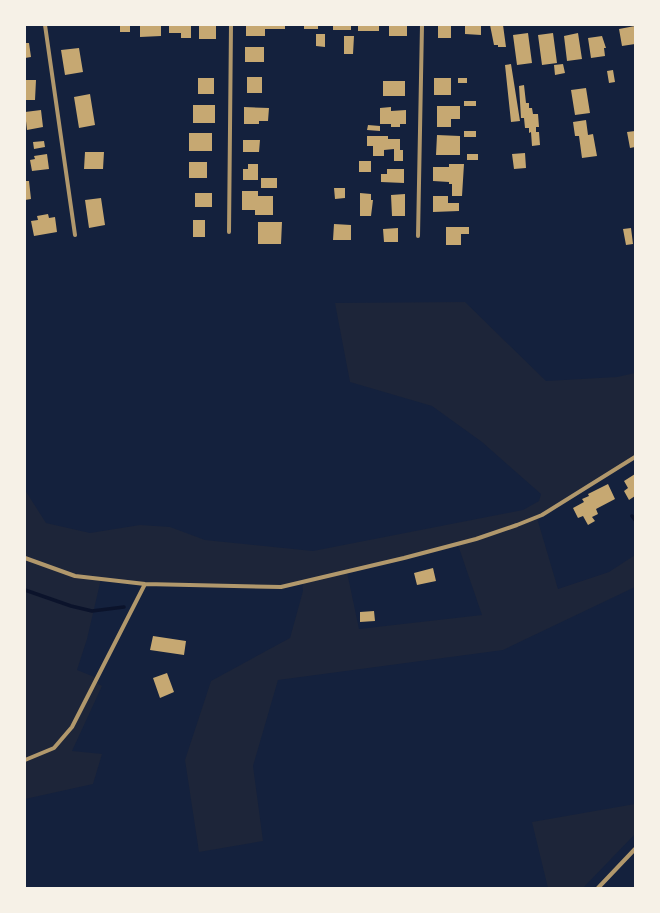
<svg xmlns="http://www.w3.org/2000/svg" width="660" height="913" viewBox="0 0 660 913" font-family="'Nunito Sans',sans-serif">
  <rect width="100%" height="100%" fill="#14213d"/>
  <!-- green -->
  <path fill="#1d2539" fill-rule="evenodd" d="M 465,302 L 546,381 L 617,377 L 635,373 L 635,457 L 537,518 L 558,589 L 609,572 L 635,555 L 635,587 L 503,650 L 278,680 L 253,766 L 263,841 L 199,852 L 185,760 L 211,681 L 290,638 L 303,591 L 302,582 L 281,587 L 145,584 L 101,579 L 87,639 L 77,670 L 97,678 L 95,682 L 102,686 L 72,751 L 102,754 L 93,784 L 25,799 L 25,490 L 46,523 L 90,533 L 140,525 L 170,527 L 205,540 L 313,551 L 523,510 L 539,501 L 541,494 L 482,442 L 432,406 L 350,382 L 335,303 ZM 458,545 L 482,615 L 359,629 L 347,572 Z
    M 635,804 L 635,834 L 583,888 L 548,888 L 532,822 Z"/>
  <g fill="none" stroke-linecap="round" stroke-linejoin="round">
    <!-- stream -->
    <path stroke="#0b132b" stroke-width="3.5" d="M 632,516 L 635,520
      M 25,590 L 71,606 L 92,611 L 124,607"/>
  </g>
  <!-- building -->
  <path fill="#c6a872" d="M 120,25 L 130,25 L 130,32 L 120,32 Z
    M 140,25 L 161,25 L 161,36 L 140,37 Z
    M 169,25 L 191,25 L 191,38 L 181,38 L 181,33 L 169,33 Z
    M 199,25 L 216,25 L 216,39 L 199,39 Z
    M 246,25 L 285,25 L 285,29 L 265,29 L 265,36 L 246,36 Z
    M 304,25 L 318,25 L 318,29 L 304,29 Z
    M 333,25 L 351,25 L 351,30 L 333,30 Z
    M 358,25 L 379,25 L 379,31 L 358,31 Z
    M 389,25 L 407,25 L 407,36 L 389,36 Z
    M 438,25 L 451,25 L 451,38 L 438,38 Z
    M 465,25 L 481,25 L 481,35 L 465,34 Z
    M 490,25 L 503,25 L 506,47 L 498,47 L 498,45 L 494,45 Z
    M 635,26 L 635,44 L 622,46 L 619,29 Z
    M 528,33 L 532,63 L 517,65 L 513,35 Z
    M 553,33 L 557,63 L 542,65 L 538,35 Z
    M 578,33 L 582,59 L 567,61 L 564,36 Z
    M 316,34 L 325,34 L 325,47 L 316,46 Z
    M 344,36 L 354,36 L 353,54 L 344,54 Z
    M 602,36 L 606,48 L 604,48 L 605,56 L 591,58 L 588,38 Z
    M 25,43 L 29,43 L 31,57 L 25,58 Z
    M 245,47 L 264,47 L 264,62 L 245,62 Z
    M 79,48 L 83,72 L 65,75 L 61,50 Z
    M 511,64 L 520,121 L 511,122 L 505,65 Z
    M 563,64 L 565,73 L 555,75 L 554,65 Z
    M 613,70 L 615,82 L 609,83 L 607,71 Z
    M 247,77 L 262,77 L 262,93 L 247,93 Z
    M 198,78 L 214,78 L 214,94 L 198,94 Z
    M 434,78 L 451,78 L 451,95 L 434,95 Z
    M 458,78 L 467,78 L 467,83 L 458,83 Z
    M 25,80 L 36,80 L 35,100 L 25,100 Z
    M 383,81 L 405,81 L 405,96 L 383,96 Z
    M 524,85 L 526,103 L 529,103 L 529,108 L 532,108 L 533,114 L 538,114 L 539,127 L 536,127 L 536,132 L 539,132 L 540,145 L 532,146 L 531,132 L 529,133 L 529,128 L 525,128 L 524,118 L 521,118 L 519,86 Z
    M 586,88 L 590,113 L 575,115 L 571,90 Z
    M 90,94 L 95,125 L 79,128 L 74,97 Z
    M 464,101 L 476,101 L 476,106 L 464,106 Z
    M 193,105 L 215,105 L 215,123 L 193,123 Z
    M 437,106 L 460,106 L 460,119 L 451,119 L 451,127 L 437,127 Z
    M 244,107 L 269,108 L 268,121 L 259,121 L 259,124 L 244,124 Z
    M 391,107 L 391,111 L 406,110 L 406,124 L 400,124 L 400,127 L 391,127 L 391,124 L 380,124 L 380,108 Z
    M 41,110 L 43,127 L 27,130 L 25,112 Z
    M 586,120 L 588,135 L 593,134 L 597,156 L 582,158 L 579,136 L 575,136 L 573,122 Z
    M 368,125 L 380,126 L 380,131 L 367,130 Z
    M 464,131 L 476,131 L 476,137 L 464,137 Z
    M 635,131 L 635,147 L 630,148 L 627,132 Z
    M 189,133 L 212,133 L 212,151 L 189,151 Z
    M 437,135 L 460,136 L 460,155 L 436,155 Z
    M 367,136 L 388,136 L 388,139 L 400,139 L 400,150 L 403,150 L 403,161 L 394,161 L 394,149 L 384,150 L 384,156 L 373,156 L 373,146 L 367,146 Z
    M 243,140 L 260,140 L 259,152 L 243,152 Z
    M 44,141 L 45,147 L 34,149 L 33,142 Z
    M 85,152 L 104,152 L 103,169 L 84,169 Z
    M 525,153 L 526,168 L 514,169 L 512,154 Z
    M 47,154 L 49,169 L 32,171 L 30,160 L 35,159 L 34,156 Z
    M 467,154 L 478,154 L 478,160 L 467,160 Z
    M 359,161 L 371,161 L 371,172 L 359,172 Z
    M 189,162 L 207,162 L 207,178 L 189,178 Z
    M 248,164 L 258,164 L 258,180 L 243,180 L 243,169 L 248,169 Z
    M 449,164 L 464,164 L 462,196 L 452,196 L 452,184 L 449,184 L 449,182 L 433,181 L 433,167 L 449,167 Z
    M 387,169 L 404,169 L 404,183 L 381,182 L 381,174 L 387,174 Z
    M 261,178 L 277,178 L 277,188 L 261,188 Z
    M 25,181 L 29,181 L 31,199 L 25,200 Z
    M 334,188 L 345,188 L 345,198 L 335,199 Z
    M 242,191 L 258,191 L 258,196 L 273,196 L 273,215 L 255,215 L 255,210 L 242,210 Z
    M 195,193 L 212,193 L 212,207 L 195,207 Z
    M 360,193 L 371,194 L 371,200 L 373,200 L 371,216 L 360,216 Z
    M 405,194 L 405,216 L 392,216 L 391,195 Z
    M 433,196 L 448,196 L 448,203 L 459,203 L 459,211 L 433,212 Z
    M 101,198 L 105,225 L 89,228 L 85,200 Z
    M 48,214 L 49,218 L 55,217 L 57,232 L 34,236 L 31,221 L 38,220 L 37,216 Z
    M 193,220 L 205,220 L 205,237 L 193,237 Z
    M 258,222 L 282,222 L 281,244 L 258,244 Z
    M 334,224 L 351,225 L 351,240 L 333,240 Z
    M 446,227 L 469,227 L 469,234 L 461,234 L 461,245 L 446,245 Z
    M 398,228 L 398,242 L 384,242 L 383,229 Z
    M 631,228 L 633,244 L 626,245 L 623,229 Z
    M 635,474 L 635,496 L 629,500 L 624,491 L 628,488 L 624,481 Z
    M 608,484 L 615,499 L 596,509 L 598,514 L 592,517 L 595,521 L 588,525 L 583,516 L 578,518 L 573,508 L 584,502 L 582,499 L 589,496 L 588,494 Z
    M 433,568 L 436,581 L 417,585 L 414,573 Z
    M 374,611 L 375,621 L 360,622 L 360,612 Z
    M 153,636 L 186,641 L 184,655 L 150,650 Z
    M 167,673 L 174,692 L 160,698 L 153,678 Z"/>
  <g fill="none" stroke-linecap="round" stroke-linejoin="round">
    <!-- minor -->
    <path stroke="#b1986c" stroke-width="4" d="M 45,25 L 75,235
      M 229,232 L 231,25
      M 418,236 L 422,25
      M 25,558 L 75,576 L 145,584 L 281,587 L 404,558 L 476,539 L 517,525 L 542,515 L 635,457
      M 25,760 L 54,748 L 72,727 L 145,584
      M 598,888 L 635,849"/>
  </g>
  <!-- border -->
  <rect width="660" height="913" fill="none" stroke="#f6f1e7" stroke-width="52"/>
</svg>
